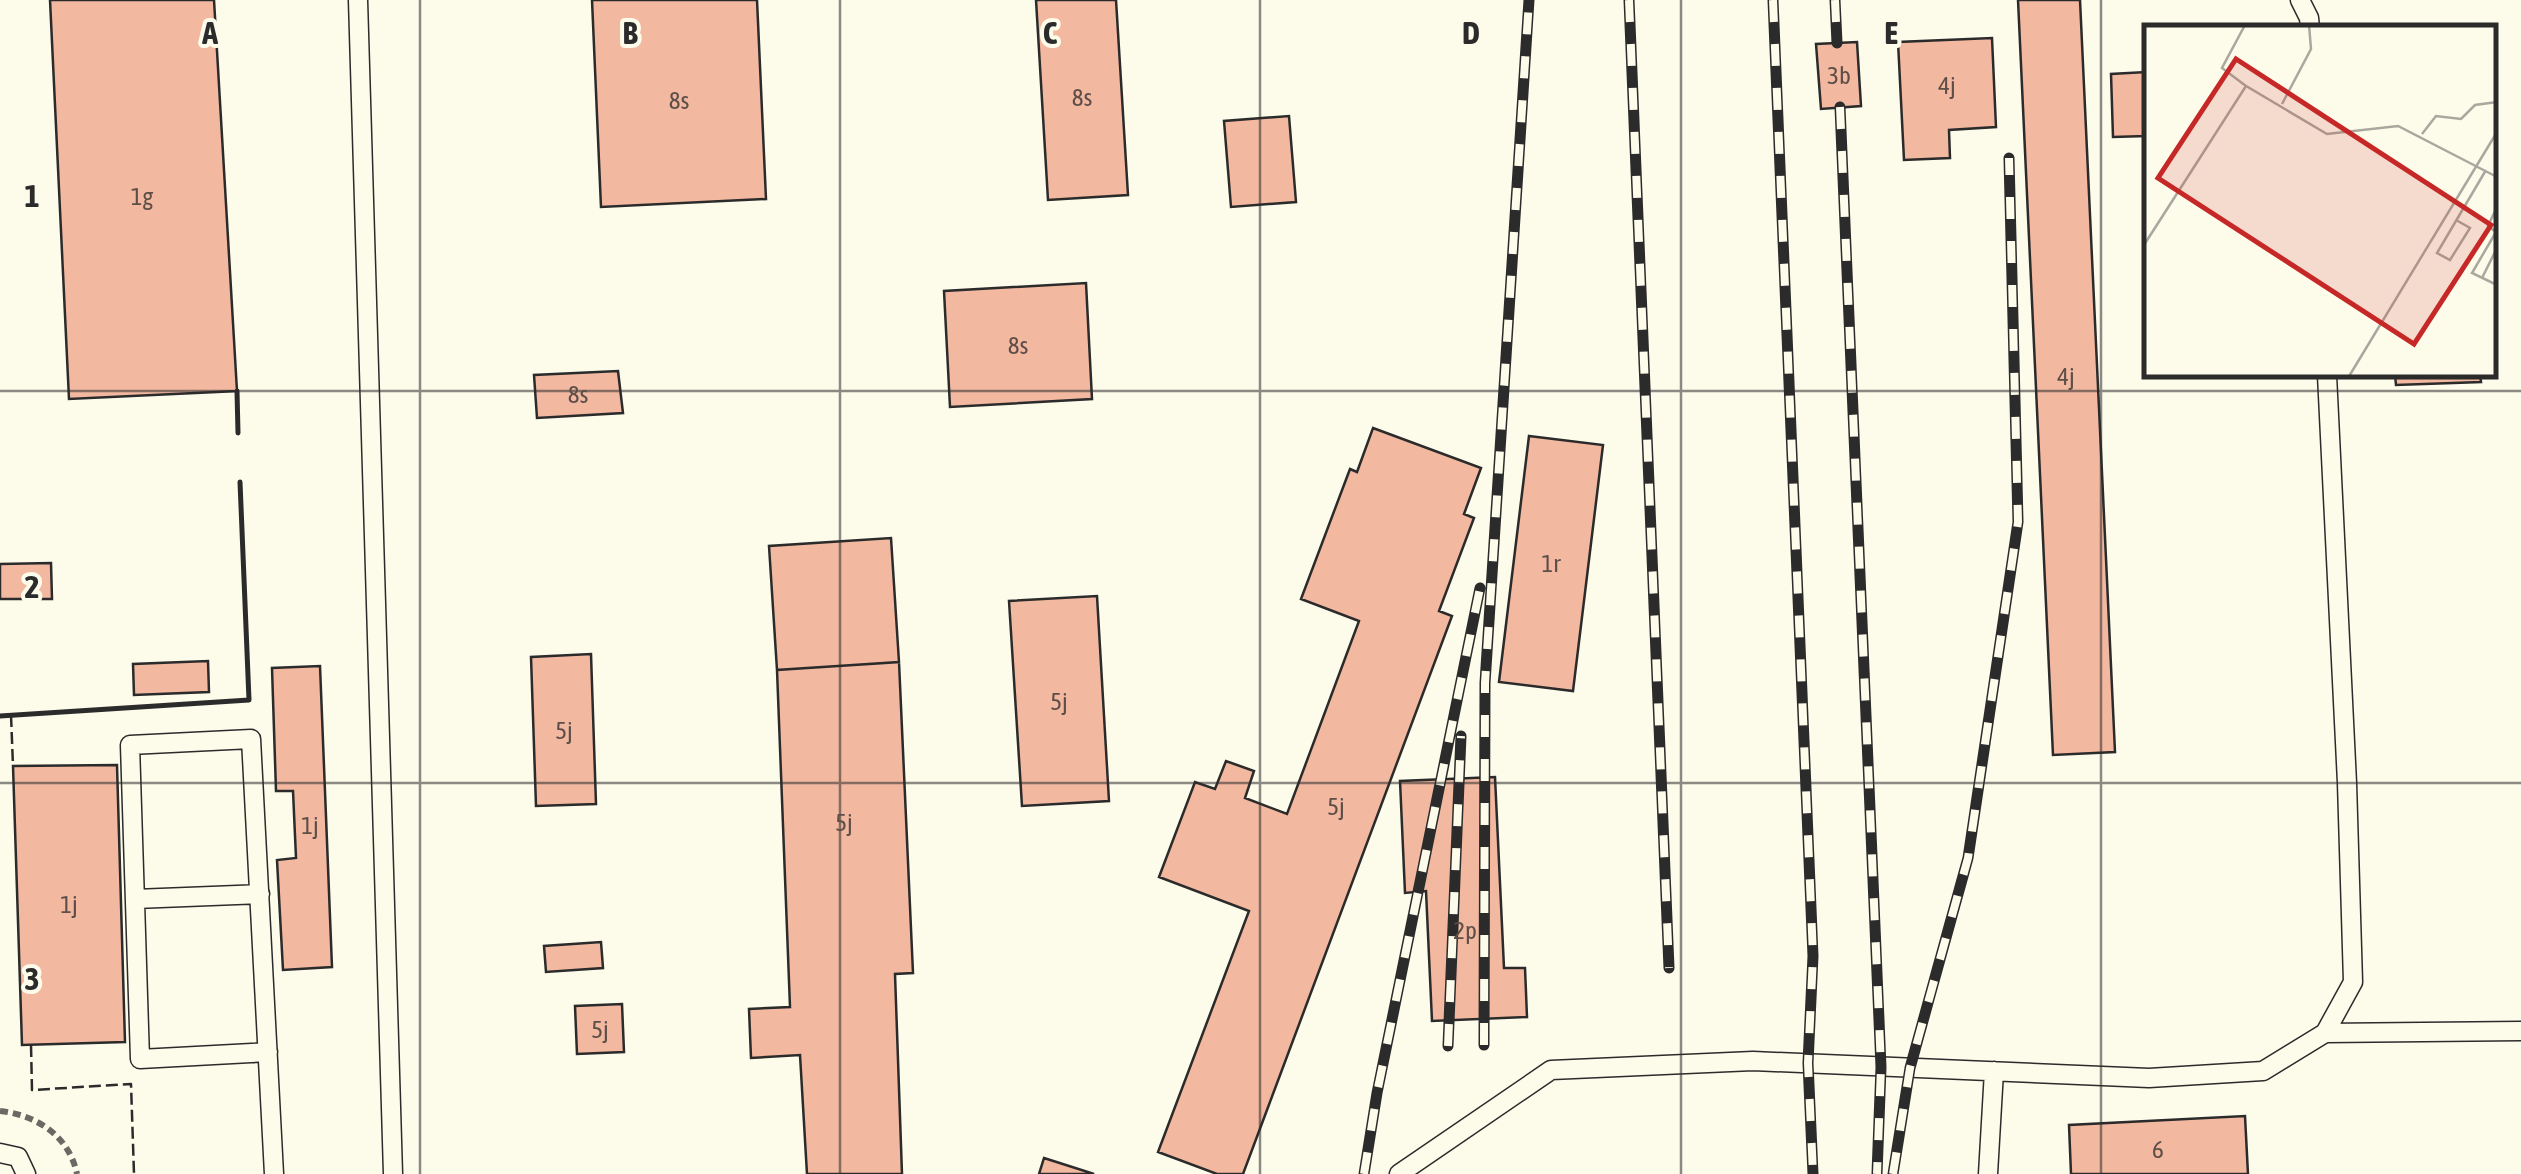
<svg xmlns="http://www.w3.org/2000/svg" width="2521" height="1174" viewBox="0 0 2521 1174" font-family="'Asap Condensed',sans-serif">
  <rect width="100%" height="100%" fill="#fdfbea"/>
  <!-- building -->
  <path fill="#f2b8a0" stroke="#2b2b2b" stroke-width="2.5" d="M 50,0 L 214,0 L 237,391 L 69,399 Z
    M 592,0 L 757,0 L 766,199 L 601,207 Z
    M 1036,0 L 1116,0 L 1128,195 L 1048,200 Z
    M 2018,0 L 2080,0 L 2115,752 L 2053,755 Z
    M 1992,38 L 1996,127 L 1949,130 L 1950,158 L 1904,160 L 1898,42 Z
    M 1857,42 L 1861,106 L 1821,109 L 1816,44 Z
    M 2146,72 L 2146,136 L 2113,137 L 2111,74 Z
    M 1289,116 L 1296,202 L 1231,207 L 1224,121 Z
    M 1086,283 L 1092,399 L 950,407 L 944,291 Z
    M 618,371 L 623,413 L 537,418 L 534,375 Z
    M 2395,375 L 2480,375 L 2481,382 L 2396,385 Z
    M 1373,428 L 1481,468 L 1464,514 L 1474,518 L 1439,611 L 1452,616 L 1243,1174 L 1217,1174 L 1158,1152 L 1249,911 L 1159,877 L 1195,782 L 1215,789 L 1226,761 L 1254,771 L 1245,798 L 1287,814 L 1359,621 L 1301,599 L 1350,469 L 1357,472 Z
    M 1529,436 L 1603,445 L 1573,691 L 1499,682 Z
    M 891,538 L 899,662 L 777,670 L 769,546 Z
    M 51,563 L 52,599 L 0,599 L 0,564 Z
    M 1097,596 L 1109,801 L 1022,806 L 1009,601 Z
    M 591,654 L 596,804 L 536,806 L 531,657 Z
    M 208,661 L 209,692 L 134,695 L 133,664 Z
    M 899,662 L 913,973 L 895,974 L 902,1174 L 807,1174 L 800,1055 L 751,1058 L 749,1009 L 790,1007 L 777,670 Z
    M 320,666 L 332,967 L 283,970 L 277,860 L 296,858 L 293,791 L 276,791 L 272,668 Z
    M 117,765 L 125,1042 L 22,1045 L 13,766 Z
    M 1495,777 L 1504,968 L 1525,968 L 1527,1017 L 1432,1021 L 1426,891 L 1405,893 L 1400,781 Z
    M 601,942 L 603,968 L 546,972 L 544,946 Z
    M 622,1004 L 624,1052 L 577,1054 L 575,1006 Z
    M 2245,1116 L 2248,1174 L 2071,1174 L 2069,1125 Z
    M 1044,1158 L 1094,1174 L 1039,1174 Z"/>
  <g fill="none" stroke-linecap="round" stroke-linejoin="round">
    <defs>
      <path id="service" d="M 358,0 L 393,1174
        M 2300,0 L 2309,18 L 2310,28
        M 135,899 L 260,894
        M 2325,1033 L 2521,1031
        M 268,1052 L 140,1059 L 130,745 L 251,739 L 274,1174
        M 0,1153 L 18,1157 L 26,1174
        M 1399,1174 L 1551,1070 L 1753,1061 L 2149,1078 L 2263,1071 L 2325,1033 L 2353,982 L 2347,783 L 2327,375
        M 1988,1174 L 1994,1071"/>
    </defs>
    <!-- service casing -->
    <use href="#service" stroke="#2b2b2b" stroke-width="21"/>
    <!-- path -->
    <path stroke="#6a6964" stroke-width="6" stroke-dasharray="8 5" stroke-linecap="butt" d="M 0,1111 C 37,1115 69,1136 77,1174"/>
    <!-- service -->
    <use href="#service" stroke="#fdfbea" stroke-width="18"/>
    <defs>
      <path id="rail" d="M 1629,0 L 1669,968
        M 1773,0 L 1813,956 L 1808,1063 L 1813,1174
        M 1835,0 L 1837,43
        M 1840,107 L 1881,1067 L 1877,1174
        M 1484,1045 L 1485,683 L 1529,0
        M 1448,1046 L 1461,736
        M 1364,1174 L 1377,1093 L 1480,588
        M 1893,1174 L 1910,1068 L 1968,858 L 2018,522 L 2009,158"/>
    </defs>
    <!-- rail casing -->
    <use href="#rail" stroke="#2b2b2b" stroke-width="11"/>
    <!-- rail -->
    <use href="#rail" stroke="#fdfbea" stroke-width="8" stroke-dasharray="22" stroke-linecap="butt"/>
    <!-- fence -->
    <path stroke="#2b2b2b" stroke-width="2.5" stroke-dasharray="12 5" stroke-linecap="butt" d="M 11,715 L 13,766
      M 31,1045 L 32,1090 L 131,1084 L 134,1174"/>
    <!-- wall -->
    <path stroke="#2b2b2b" stroke-width="5" d="M 237,391 L 238,433
      M 0,716 L 249,700 L 240,482"/>
  </g>
  <!-- grid -->
  <path fill="none" stroke="#2b2b2b" stroke-width="2.5" stroke-opacity="0.55" d="M 420,0 L 420,1174M 840,0 L 840,1174M 1260,0 L 1260,1174M 1681,0 L 1681,1174M 2101,0 L 2101,1174M 0,391 L 2521,391M 0,783 L 2521,783"/>
  <g text-anchor="middle" stroke-width="8" stroke-linejoin="round" paint-order="stroke">
    <!-- number labels -->
    <g font-size="25" fill="#5d4e48">
      <text x="1839" y="84">3b</text>
      <text x="1947" y="94">4j</text>
      <text x="1082" y="106">8s</text>
      <text x="679" y="109">8s</text>
      <text x="142" y="205">1g</text>
      <text x="1018" y="354">8s</text>
      <text x="2066" y="385">4j</text>
      <text x="578" y="403">8s</text>
      <text x="1551" y="572">1r</text>
      <text x="1059" y="710">5j</text>
      <text x="564" y="739">5j</text>
      <text x="1336" y="815">5j</text>
      <text x="844" y="831">5j</text>
      <text x="310" y="834">1j</text>
      <text x="69" y="913">1j</text>
      <text x="1465" y="939">2p</text>
      <text x="600" y="1038">5j</text>
      <text x="2158" y="1158">6</text>
    </g>
  </g>
  <!-- overview -->
  <g transform="translate(2144 25)">
    <rect width="352" height="352" fill="#fdfbea"/>
    <path fill="none" stroke="#a9a89e" stroke-width="2.5" d="M 101,0 L 78,43 L 102,61M 138,79 L 167,24 L 165,0M 278,109 L 292,91 L 317,94 L 331,80 L 353,77M 353,182 L 344,201 L 353,208M 312,195 L 326,203 L 306,235 L 293,228 L 319,184 L 342,145M 352,207 L 328,248 L 353,260M 0,220 L 102,61 L 183,109 L 254,101 L 353,152M 338,253 L 353,223M 204,353 L 353,107"/>
    <path fill="#c62828" fill-opacity="0.15" stroke="#c62828" stroke-width="5" d="M 92,34 L 347,200 L 270,319 L 14,153 Z"/>
    <rect width="352" height="352" fill="none" stroke="#2b2b2b" stroke-width="5"/>
  </g>
  <g font-size="32" text-anchor="middle" font-weight="bold" fill="#2b2b2b" stroke="#fdfbea" stroke-width="8" stroke-linejoin="round" paint-order="stroke">
    <text x="210" y="44">A</text>
    <text x="630" y="44">B</text>
    <text x="1050" y="44">C</text>
    <text x="1471" y="44">D</text>
    <text x="1891" y="44">E</text>
    <text x="32" y="207">1</text>
    <text x="32" y="598">2</text>
    <text x="32" y="990">3</text>
  </g>
</svg>
